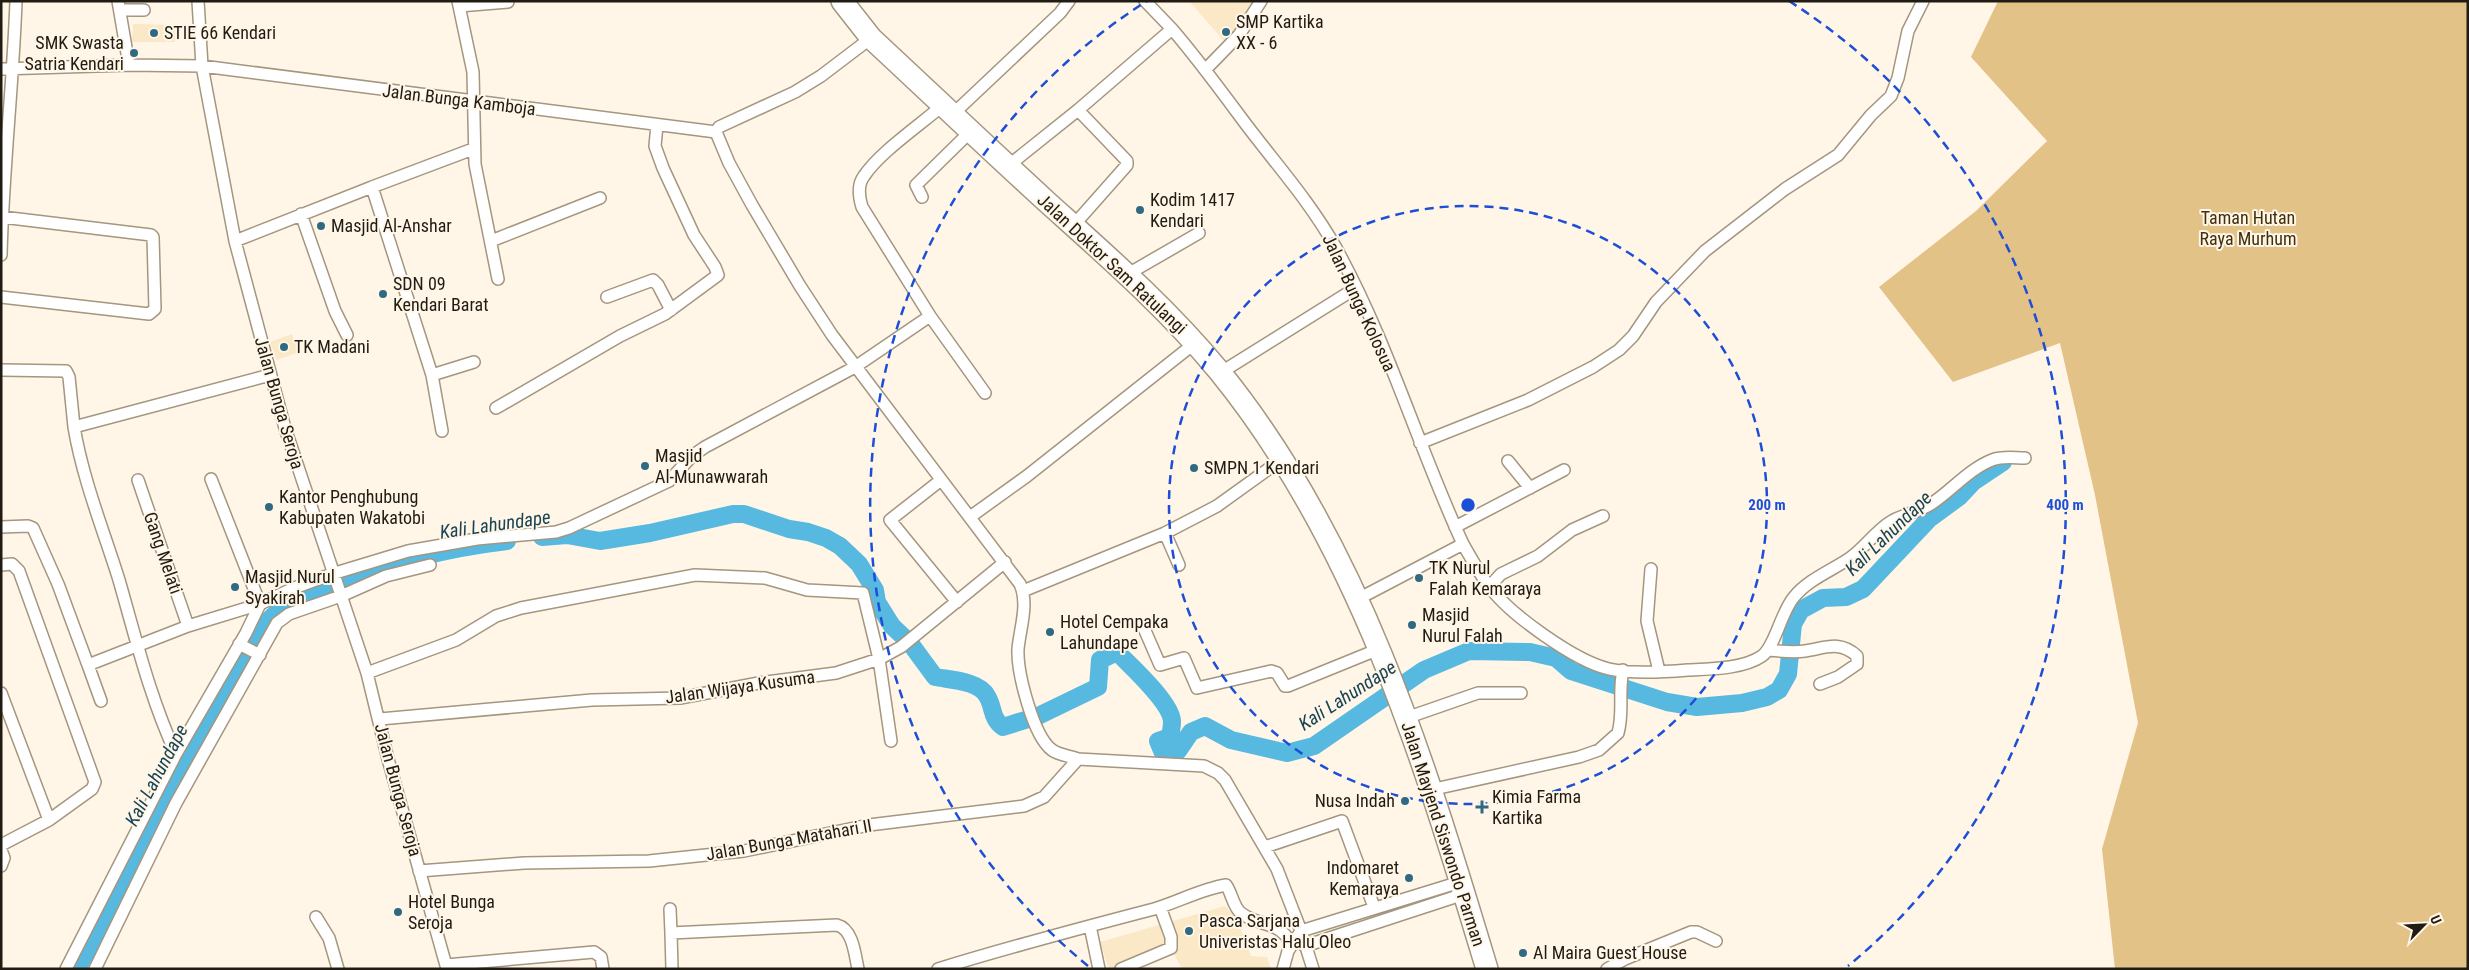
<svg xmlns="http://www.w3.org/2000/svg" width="2469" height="970" viewBox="0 0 2469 970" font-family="'Roboto Condensed',sans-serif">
  <rect width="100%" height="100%" fill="#fff6e7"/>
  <!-- built -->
  <path fill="#fae8c7" d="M 1189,1 L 1257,1 L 1226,43 Z
    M 133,24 L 175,25 L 175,42 L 132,42 Z
    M 292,334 L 299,352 L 277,360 L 270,342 Z
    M 1225,906 L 1238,921 L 1251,956 L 1267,957 L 1271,969 L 1182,969 L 1170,947 L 1116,969 L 1109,969 L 1100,942 Z"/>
  <!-- green -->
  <path fill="#e2c287" d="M 1998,1 L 2468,1 L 2468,969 L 2115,969 L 2102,849 L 2138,723 L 2095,495 L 2060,343 L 1953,382 L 1879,287 L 1976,211 L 2047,141 L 1971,57 Z"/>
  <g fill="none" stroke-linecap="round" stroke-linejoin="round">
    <!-- river -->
    <path stroke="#57b9e0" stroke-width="18" d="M 542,537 L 567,535 L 600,541 L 650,533 L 733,514 L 744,514 L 789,529 L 808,532 L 826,538 L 840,546 L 859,564 L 875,590 L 877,602 L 892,626 L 910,643 L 935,677 C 951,680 979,681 987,696 C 994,707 991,719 1003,727 L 1038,716 L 1098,687 L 1100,660 L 1115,653 L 1120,655 C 1133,668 1171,703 1172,721 C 1172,726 1171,732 1170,737 L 1158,741 L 1163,753 L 1178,751 L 1191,732 L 1205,726 L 1231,740 L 1287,753 L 1314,746 L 1424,670 L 1469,651 L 1530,652 L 1556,658 L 1571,671 L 1667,702 L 1697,707 L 1742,703 L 1767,697 L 1779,690 L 1788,674 L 1793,624 L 1801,610 L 1823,598 L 1846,597 L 1863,589 L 1929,519 L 1959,497 L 1973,482 L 2003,462
      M 77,969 L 148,840 L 251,641 C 261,628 270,617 283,608 C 299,598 318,591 336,584 C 391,562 448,548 507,541"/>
    <defs>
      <path id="street" d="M 118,1 L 129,65
        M 198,1 L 202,66 L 235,241 L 285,428 L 367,673 L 388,759 L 447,969
        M 458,1 L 473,72 L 475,164 L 498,279
        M 459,6 L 508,2
        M 120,10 L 144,10
        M 1172,29 C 1197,58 1219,88 1242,119 C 1274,162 1309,200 1336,248 C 1388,342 1418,447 1463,544
        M 1,69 L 129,65 L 202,66 L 716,132
        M 1206,69 L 1239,35 L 1261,1
        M 953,114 L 1060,13 L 1069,1
        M 716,132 L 729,163 L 752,205 L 800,286 L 832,335 L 1020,584 C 1029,604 1020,628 1018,649 C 1017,672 1033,736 1052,750 C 1059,755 1070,756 1078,759 L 1204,766 L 1218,773 L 1225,780 L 1277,869 L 1301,931 L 1313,969
        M 716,132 L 719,127 L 795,92 L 821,76 L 871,38
        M 1008,166 L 1078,110 L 1172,29 L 1145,1
        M 922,197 L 916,185 L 972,130
        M 301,214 L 335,311 L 347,335
        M 1073,226 L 1127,165 L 1127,161 L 1078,110
        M 235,241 L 372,187
        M 491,241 L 600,198
        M 1,255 C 3,170 13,86 16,1
        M 1128,274 L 1199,233
        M 1,297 L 149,314 L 155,309 L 153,237 L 151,235 L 2,217
        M 607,297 L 653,280 L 658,285 L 671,310
        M 930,316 L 985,393
        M 1,370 L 66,371 L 69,377 L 74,427
        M 1220,373 L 1356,288
        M 432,375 L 474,362
        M 496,408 L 620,336 L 665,314 L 718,275 L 715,267 L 694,235 L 663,168 L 655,146 L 657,125
        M 442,431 L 432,375 L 372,187 L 473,149
        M 1420,443 L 1528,400 L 1593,367 L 1619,350 L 1633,336 L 1656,302 L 1705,251 L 1785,189 L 1838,155 L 1871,115 L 1891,96 L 1898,78 L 1908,31 L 1923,1
        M 1508,461 L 1530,488
        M 138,480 L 188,626
        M 941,480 L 890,520 L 957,602
        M 970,517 L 1027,476 L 1195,343
        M 1,527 L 28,526 L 33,528 L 58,584 L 88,665 L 188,626 L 260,604 L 294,588 L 332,574 L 408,551 L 477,539 L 556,532 L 569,528 L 669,481 L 692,456 L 705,447 L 855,367 L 930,316 L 862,207 C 859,197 857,185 864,176 C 880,152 920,125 943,105
        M 1455,527 L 1564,470
        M 1,565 L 12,564 L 19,571 L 95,782 L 92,789 L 49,820 L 1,845
        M 1179,565 L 1165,533 L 1217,506 L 1281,460
        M 1651,569 L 1647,621 L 1659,671
        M 1489,587 L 1501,574 L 1538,556 L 1572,530 L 1603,516
        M 1023,591 L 1165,533
        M 1358,599 L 1463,544 C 1471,558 1479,573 1489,586 C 1509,614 1575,661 1609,669 C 1631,674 1665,672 1688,670 C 1710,669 1743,669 1762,656 C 1775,647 1781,612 1794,597 C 1809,579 1831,571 1850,558 C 1866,547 1875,531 1892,521 C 1904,514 1919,512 1931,504 C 1951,491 1969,469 1992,460 C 2002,456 2014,458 2025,458
        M 1143,626 L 1160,665 L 1184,658 L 1197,688 L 1271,671 L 1277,673 L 1285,686 L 1288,686 L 1379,649
        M 239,644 L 260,655
        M 1768,650 C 1780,651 1793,653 1805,651 C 1825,648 1840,640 1857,656 L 1857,664 L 1838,677 L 1820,684
        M 88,665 L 101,701
        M 367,673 L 456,640 L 496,616 L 521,608 L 695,575 L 765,578 L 807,590 L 863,593 L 879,659 L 891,741
        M 1,693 L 49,820
        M 1406,718 L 1478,693 L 1521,693
        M 380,719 L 592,700 L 680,698 L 759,683 L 836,673 L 879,659 L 901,647 L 1005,562
        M 176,754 C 150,698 136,639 119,580 C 103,529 83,480 74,427 L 270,375
        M 1430,790 L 1579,757 L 1599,750 L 1618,733 C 1624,712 1618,691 1623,670
        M 1265,847 L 1342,821 L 1374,907
        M 1,850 L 4,858 L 1,866
        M 419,871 L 524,863 L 649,861 L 744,851 L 869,825 L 1024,806 L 1044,797 L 1078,759
        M 670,909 L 671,933
        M 316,917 L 329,938 L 338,969
        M 1090,926 L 1099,969
        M 1299,942 L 1305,946 L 1464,894
        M 446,965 L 594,952 L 601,957 L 603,969
        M 66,969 L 176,754 L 246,633 L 260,604 L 211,479
        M 95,969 L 176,803 L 277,623 L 289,614 L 341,596 L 386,576 L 430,565
        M 672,969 L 671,933 L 837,925 C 853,929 855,955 858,969
        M 938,969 C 1009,947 1081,928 1154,909 C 1178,902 1201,889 1226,885 C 1232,893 1233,907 1241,913 C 1259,927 1278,920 1291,943
        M 1121,969 L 1171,948 L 1171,937 L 1160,907
        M 1283,969 L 1288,951 L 1301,931 L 1460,882
        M 1607,969 L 1625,959 L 1691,932 L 1697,932 L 1716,941"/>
      <path id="highway" d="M 842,1 L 871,38 C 929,92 988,148 1047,202 C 1107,256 1167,308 1219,371 C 1359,543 1424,760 1487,969"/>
    </defs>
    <!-- street casing -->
    <use href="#street" stroke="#a4967f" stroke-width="14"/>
    <!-- highway casing -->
    <use href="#highway" stroke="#a4967f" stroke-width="24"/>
    <!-- street -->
    <use href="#street" stroke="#fff" stroke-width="11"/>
    <!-- highway -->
    <use href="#highway" stroke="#fff" stroke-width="21"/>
  </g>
  <!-- distance rings -->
  <g fill="none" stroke="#1d4ed8" stroke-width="2.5" stroke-dasharray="9 6">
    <circle cx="1468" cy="505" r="299"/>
    <path d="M1088 966A597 597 0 0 1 1147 1M1789 1A597 597 0 0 1 1848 966"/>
  </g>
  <!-- markers -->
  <g fill="#2f6a82" stroke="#fff6e7" stroke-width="2">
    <circle cx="1226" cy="32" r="5"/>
    <circle cx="154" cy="33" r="5"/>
    <circle cx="134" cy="53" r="5"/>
    <circle cx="1140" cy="210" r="5"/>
    <circle cx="321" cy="226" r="5"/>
    <circle cx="383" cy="294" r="5"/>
    <circle cx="284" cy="347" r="5"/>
    <circle cx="645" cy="466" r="5"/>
    <circle cx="1194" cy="468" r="5"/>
    <circle cx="269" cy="507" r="5"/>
    <circle cx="1419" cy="578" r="5"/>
    <circle cx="235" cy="587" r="5"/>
    <circle cx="1412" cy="625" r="5"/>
    <circle cx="1050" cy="632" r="5"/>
    <circle cx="1405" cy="801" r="5"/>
    <path d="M1479.5 799.5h5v5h5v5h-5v5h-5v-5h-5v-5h5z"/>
    <circle cx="1409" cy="878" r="5"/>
    <circle cx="398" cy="912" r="5"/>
    <circle cx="1189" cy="931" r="5"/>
    <circle cx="1523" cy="953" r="5"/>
  </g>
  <g text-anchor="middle" stroke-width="4" stroke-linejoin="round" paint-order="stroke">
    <!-- poi labels -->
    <g font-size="18" fill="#211c13" stroke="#fff6e7" text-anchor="start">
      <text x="1236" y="28">SMP Kartika<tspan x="1236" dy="21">XX - 6</tspan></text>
      <text x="164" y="39">STIE 66 Kendari</text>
      <text x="124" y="49" text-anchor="end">SMK Swasta<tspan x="124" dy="21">Satria Kendari</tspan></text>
      <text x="1150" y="206">Kodim 1417<tspan x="1150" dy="21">Kendari</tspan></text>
      <text x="331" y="232">Masjid Al-Anshar</text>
      <text x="393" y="290">SDN 09<tspan x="393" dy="21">Kendari Barat</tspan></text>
      <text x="294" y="353">TK Madani</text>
      <text x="655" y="462">Masjid<tspan x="655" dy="21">Al-Munawwarah</tspan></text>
      <text x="1204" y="474">SMPN 1 Kendari</text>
      <text x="279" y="503">Kantor Penghubung<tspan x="279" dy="21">Kabupaten Wakatobi</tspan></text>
      <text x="1429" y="574">TK Nurul<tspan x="1429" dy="21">Falah Kemaraya</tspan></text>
      <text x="245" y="583">Masjid Nurul<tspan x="245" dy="21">Syakirah</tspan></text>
      <text x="1422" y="621">Masjid<tspan x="1422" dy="21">Nurul Falah</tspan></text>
      <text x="1060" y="628">Hotel Cempaka<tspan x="1060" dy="21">Lahundape</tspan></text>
      <text x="1492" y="803">Kimia Farma<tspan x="1492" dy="21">Kartika</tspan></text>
      <text x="1395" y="807" text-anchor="end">Nusa Indah</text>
      <text x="1399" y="874" text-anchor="end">Indomaret<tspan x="1399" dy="21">Kemaraya</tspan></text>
      <text x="408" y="908">Hotel Bunga<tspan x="408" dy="21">Seroja</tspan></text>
      <text x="1199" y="927">Pasca Sarjana<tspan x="1199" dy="21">Univeristas Halu Oleo</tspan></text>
      <text x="1533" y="959">Al Maira Guest House</text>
    </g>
    <!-- street labels -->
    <g font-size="18" fill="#211c13" stroke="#fff6e7">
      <text transform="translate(459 100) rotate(7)" y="6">Jalan Bunga Kamboja</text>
      <text transform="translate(1112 264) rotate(43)" y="6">Jalan Doktor Sam Ratulangi</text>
      <text transform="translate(1359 303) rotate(65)" y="6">Jalan Bunga Kolosua</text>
      <text transform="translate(279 403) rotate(74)" y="6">Jalan Bunga Seroja</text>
      <text transform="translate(163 553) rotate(71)" y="6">Gang Melati</text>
      <text transform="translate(740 687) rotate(-8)" y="6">Jalan Wijaya Kusuma</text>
      <text transform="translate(398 790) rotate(75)" y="6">Jalan Bunga Seroja</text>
      <text transform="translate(1443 834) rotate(72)" y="6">Jalan Mayjend Siswondo Parman</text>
      <text transform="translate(789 840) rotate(-10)" y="6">Jalan Bunga Matahari II</text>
    </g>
    <!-- park labels -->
    <g font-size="18" fill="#40300d" stroke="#fff6e7">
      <text x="2248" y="224">Taman Hutan<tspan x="2248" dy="21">Raya Murhum</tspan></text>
    </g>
    <!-- water labels -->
    <g font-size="19" font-style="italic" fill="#194455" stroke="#fff6e7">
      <text transform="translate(495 524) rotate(-8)" y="7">Kali Lahundape</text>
      <text transform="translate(1888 533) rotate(-44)" y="7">Kali Lahundape</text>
      <text transform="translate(1347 695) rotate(-33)" y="7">Kali Lahundape</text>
      <text transform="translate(156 775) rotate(-62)" y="7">Kali Lahundape</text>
    </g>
  </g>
  <circle cx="1468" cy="505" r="8" fill="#1d4ed8" stroke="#fff6e7" stroke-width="2.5"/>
  <g font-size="15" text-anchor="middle" font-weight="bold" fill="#1d4ed8" stroke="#fff6e7" stroke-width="4" stroke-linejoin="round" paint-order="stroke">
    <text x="1767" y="510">200 m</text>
    <text x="2065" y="510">400 m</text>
  </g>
  <!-- border -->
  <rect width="2469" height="970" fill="none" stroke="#211c13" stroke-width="5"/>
  <!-- north arrow -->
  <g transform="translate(2424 925) rotate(66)" stroke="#fff6e7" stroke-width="4" paint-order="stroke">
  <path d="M0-4L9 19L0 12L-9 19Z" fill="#211c13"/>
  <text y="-8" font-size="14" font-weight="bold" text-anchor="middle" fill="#211c13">U</text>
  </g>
</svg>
